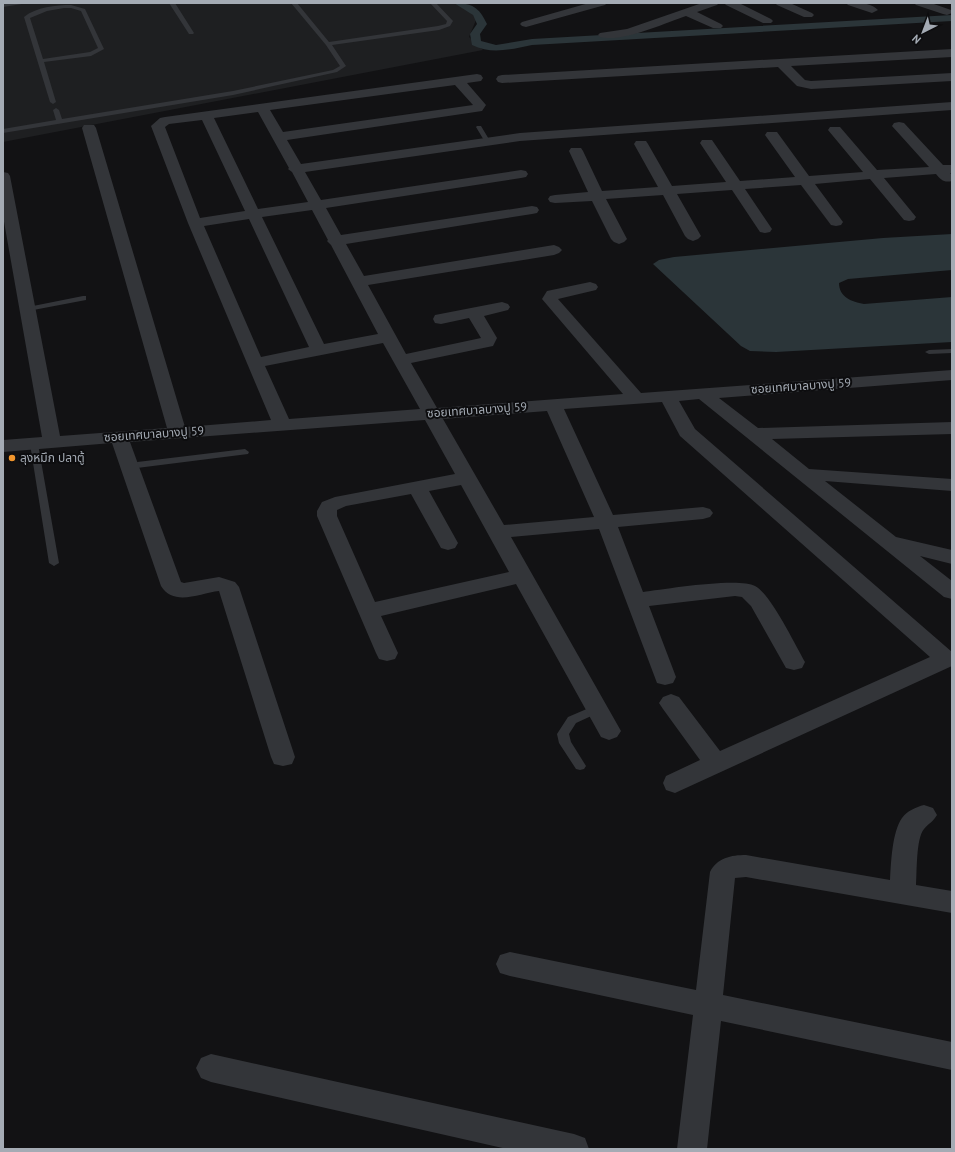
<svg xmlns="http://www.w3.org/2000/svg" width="955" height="1152" viewBox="0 0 955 1152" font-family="'PT Sans','Noto Sans Thai',sans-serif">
  <rect width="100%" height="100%" fill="#121214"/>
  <!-- built -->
  <path fill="#1e1f21" d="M 3,3 L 458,3 L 470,10 L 476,20 L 469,37 L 483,50 L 3,142 Z"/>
  <!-- water -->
  <path fill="#2b3539" d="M 952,234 L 952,270 L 848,279 L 839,283 C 839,297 852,302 864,304 L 952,297 L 952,342 L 776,352 L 750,351 L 741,346 L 653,264 L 659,260 L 674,257 L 883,238 Z"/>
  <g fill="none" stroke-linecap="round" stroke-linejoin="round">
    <!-- canal -->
    <path fill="#2b3539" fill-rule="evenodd" d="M 454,3 C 472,3 479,7 487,24 L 480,34 L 481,41 L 496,45 L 532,39 L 952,15 L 952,21 L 532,45 C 512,49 492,55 472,45 L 470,34 L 477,24 L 473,15 Z"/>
    <!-- lane -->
    <path fill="#333539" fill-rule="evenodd" d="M 3,3 L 28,3 L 3,7 Z
      M 169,3 L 175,3 L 194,33 L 193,34 L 189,34 Z
      M 291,3 L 297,3 L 329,42 L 438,26 L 446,24 L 447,21 L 430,3 L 436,3 L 453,21 L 450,26 L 439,30 L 332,45 L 346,66 L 337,72 L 233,95 L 3,133 L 3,129 L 56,120 L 53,110 L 56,108 L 59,110 L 62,119 L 233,91 L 333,70 L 340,66 L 326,45 Z
      M 71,5 L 85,9 L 104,49 L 91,56 L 44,62 L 56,102 L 53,104 L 50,102 L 24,17 C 36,7 56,5 71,5 ZM 64,8 L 71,8 L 81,11 L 98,48 L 90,52 L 43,59 L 30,18 L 47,11 Z
      M 477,126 L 481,126 L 490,141 L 489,142 L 485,142 L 476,127 Z
      M 83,296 L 86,296 L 86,300 L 28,311 L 24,309 L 28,307 Z
      M 952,349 L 952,353 L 929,354 L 925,352 L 929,350 Z
      M 34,441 L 38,444 L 59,563 L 54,566 L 49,563 L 30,444 Z
      M 245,449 L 249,452 L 248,454 L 129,469 L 124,466 L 129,463 Z
      M 596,705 L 600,706 L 602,709 L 600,712 L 576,723 L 569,734 L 571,742 L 586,766 L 584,769 L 580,770 L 576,769 L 559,743 L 557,734 L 568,717 Z"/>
    <!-- street -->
    <path fill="#333539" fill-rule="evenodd" d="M 589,3 L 607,3 L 605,5 L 526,27 L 522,26 L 520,24 L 522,22 Z
      M 702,3 L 719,3 L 717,5 L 697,12 L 721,24 L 723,26 L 721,28 L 713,28 L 686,16 C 665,23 622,43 600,37 L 598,35 L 600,33 L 627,29 Z
      M 724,3 L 739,3 L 771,19 L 773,21 L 771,23 L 763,23 L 726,5 Z
      M 775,3 L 790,3 L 812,13 L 814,15 L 812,17 L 804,17 L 777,5 Z
      M 846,3 C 856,3 871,2 878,10 L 872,13 L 848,5 Z
      M 914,3 L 931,3 L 951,10 L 952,13 L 947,15 L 943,14 L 916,5 Z
      M 952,49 L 952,57 L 791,66 L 805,80 L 811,81 L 952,73 L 952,81 L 811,89 L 797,86 L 778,67 L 502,83 L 498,82 L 496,79 L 498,76 L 502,75 Z
      M 477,74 L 481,75 L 483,78 L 481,81 L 467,83 L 486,105 L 482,111 L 287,140 L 301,164 L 520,133 L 952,102 L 952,110 L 520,141 L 305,172 L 321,200 L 521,170 L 526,171 L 528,174 L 526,177 L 521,178 L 326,208 L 341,235 L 532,206 L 537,207 L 539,210 L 537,213 L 532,214 L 346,244 L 364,276 L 554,245 L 559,247 L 562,250 L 559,253 L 554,255 L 368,285 L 406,354 L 481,338 L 469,318 L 441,324 L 435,323 L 433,319 L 435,315 L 502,302 L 508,304 L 510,307 L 508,310 L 484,316 L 497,338 L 493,346 L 411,363 L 437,408 L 623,394 L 542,299 L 547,291 L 590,282 L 596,284 L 598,287 L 596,290 L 558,299 L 641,393 L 952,370 L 952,380 L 719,398 L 758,428 L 952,422 L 952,434 L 772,439 L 809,469 L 952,479 L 952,491 L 825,481 L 896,537 L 952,550 L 952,564 L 920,556 L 952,581 L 952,599 L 944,597 L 699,399 L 679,401 L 695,429 L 952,652 L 952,666 L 675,793 L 666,790 L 663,783 L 666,776 L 700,760 L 663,709 L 659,703 L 663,697 L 671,694 L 679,697 L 720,751 L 930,657 L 680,436 L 662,402 L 564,409 L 613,515 L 703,507 L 710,509 L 713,513 L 710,517 L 703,519 L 618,527 L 643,592 C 665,589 739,577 755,586 C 771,594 795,645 805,662 L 802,668 L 794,670 L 786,668 L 751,606 L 742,597 L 735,596 L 649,606 L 676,677 L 673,683 L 665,685 L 657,683 L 599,529 L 511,537 L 621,731 L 617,737 L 609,740 L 601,737 L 516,584 L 381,616 L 398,653 L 395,659 L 387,661 L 379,659 L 376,653 L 317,516 L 317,511 L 322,502 L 335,497 L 455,474 L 425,420 L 130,442 L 181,582 L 184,583 L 219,577 L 235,582 L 239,587 L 295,757 L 292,764 L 283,766 L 274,764 L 271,757 L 219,591 C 200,593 174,607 161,586 L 112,443 L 3,452 L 3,440 L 42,437 L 3,216 L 3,172 L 8,173 L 10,176 L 60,436 L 167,428 L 82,128 L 84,125 L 94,125 L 96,128 L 185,427 L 271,420 L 188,223 L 151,126 L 160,118 L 165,117 ZM 455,85 L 473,105 L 283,132 L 270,110 ZM 258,112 L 289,168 L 288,169 L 292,172 L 308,202 L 258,209 L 214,118 ZM 202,120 L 245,211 L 200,218 L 165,127 L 169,124 ZM 312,210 L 328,240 L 327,241 L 331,245 L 378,334 L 324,344 L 262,217 ZM 249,219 L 309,347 L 261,357 L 204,226 ZM 383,343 L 420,409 L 289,419 L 265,366 ZM 547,411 L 594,517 L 504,525 L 443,419 ZM 461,485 L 509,572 L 375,602 L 337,516 L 337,510 L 346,506 L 411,494 L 441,548 L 448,550 L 455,548 L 458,543 L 429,491 Z
      M 899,122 L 904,123 L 943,165 L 952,165 L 952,173 L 950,173 L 952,175 L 952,181 C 944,183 941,180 936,174 L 884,178 L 916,217 L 914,220 L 909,221 L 904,220 L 870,179 L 815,184 L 843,222 L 841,225 L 836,226 L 831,225 L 801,185 L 745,189 L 772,229 L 770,232 L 765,233 L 760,232 L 732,190 L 677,194 L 701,236 L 698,239 L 693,241 L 688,239 L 685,236 L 663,195 L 606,199 L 627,239 L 624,242 L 619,244 L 614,242 L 611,239 L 592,201 L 555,203 L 550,202 L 548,199 L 550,196 L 555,195 L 588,192 L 569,151 L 571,148 L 581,148 L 583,151 L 602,191 L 658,187 L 634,144 L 636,141 L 646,141 L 648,144 L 672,186 L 726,182 L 700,143 L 702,140 L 712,140 L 740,181 L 795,177 L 765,135 L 767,132 L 777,132 L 809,176 L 863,172 L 828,130 L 830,127 L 840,127 L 877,170 L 929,167 L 892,126 L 894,123 Z
      M 924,805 L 933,808 L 937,815 C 933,822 929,823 924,829 C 916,838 917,872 916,885 L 952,891 L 952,913 L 746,877 L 735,878 L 723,995 L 952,1042 L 952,1070 L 721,1021 L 707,1149 L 677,1149 L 693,1015 L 510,976 L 500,973 L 496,964 L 500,955 L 510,952 L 696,990 L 710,872 C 717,858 731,855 746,855 L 890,880 C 891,863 892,832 902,818 C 907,811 916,807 924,805 Z
      M 211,1054 L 574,1134 L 585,1138 L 589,1149 L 507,1149 L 211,1082 L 201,1078 L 196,1068 L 201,1058 Z"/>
  </g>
  <!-- markers -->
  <circle fill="#f2962d" stroke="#0d0d0f" stroke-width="1.5" cx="12" cy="458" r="4"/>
  <g text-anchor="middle" stroke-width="4" stroke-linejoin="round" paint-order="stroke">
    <!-- street labels -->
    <g font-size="12" fill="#a4abb4" stroke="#0d0d0f">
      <text transform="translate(801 386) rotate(-4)" y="4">ซอยเทศบาลบางปู 59</text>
      <text transform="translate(477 410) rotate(-4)" y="4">ซอยเทศบาลบางปู 59</text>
      <text transform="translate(154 434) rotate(-4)" y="4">ซอยเทศบาลบางปู 59</text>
    </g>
    <!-- poi labels -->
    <g font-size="12" fill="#a4abb4" stroke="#0d0d0f" text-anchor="start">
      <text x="20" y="462">ลุงหมึก ปลาตู้</text>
    </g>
  </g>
  <!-- border -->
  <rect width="955" height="1152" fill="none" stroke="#a4abb4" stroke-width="8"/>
  <!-- north arrow -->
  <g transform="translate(923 32) rotate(222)" stroke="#0d0d0f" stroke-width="3" paint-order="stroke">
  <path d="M0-3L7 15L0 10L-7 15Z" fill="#a4abb4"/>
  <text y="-6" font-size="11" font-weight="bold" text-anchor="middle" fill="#a4abb4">N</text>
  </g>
</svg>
